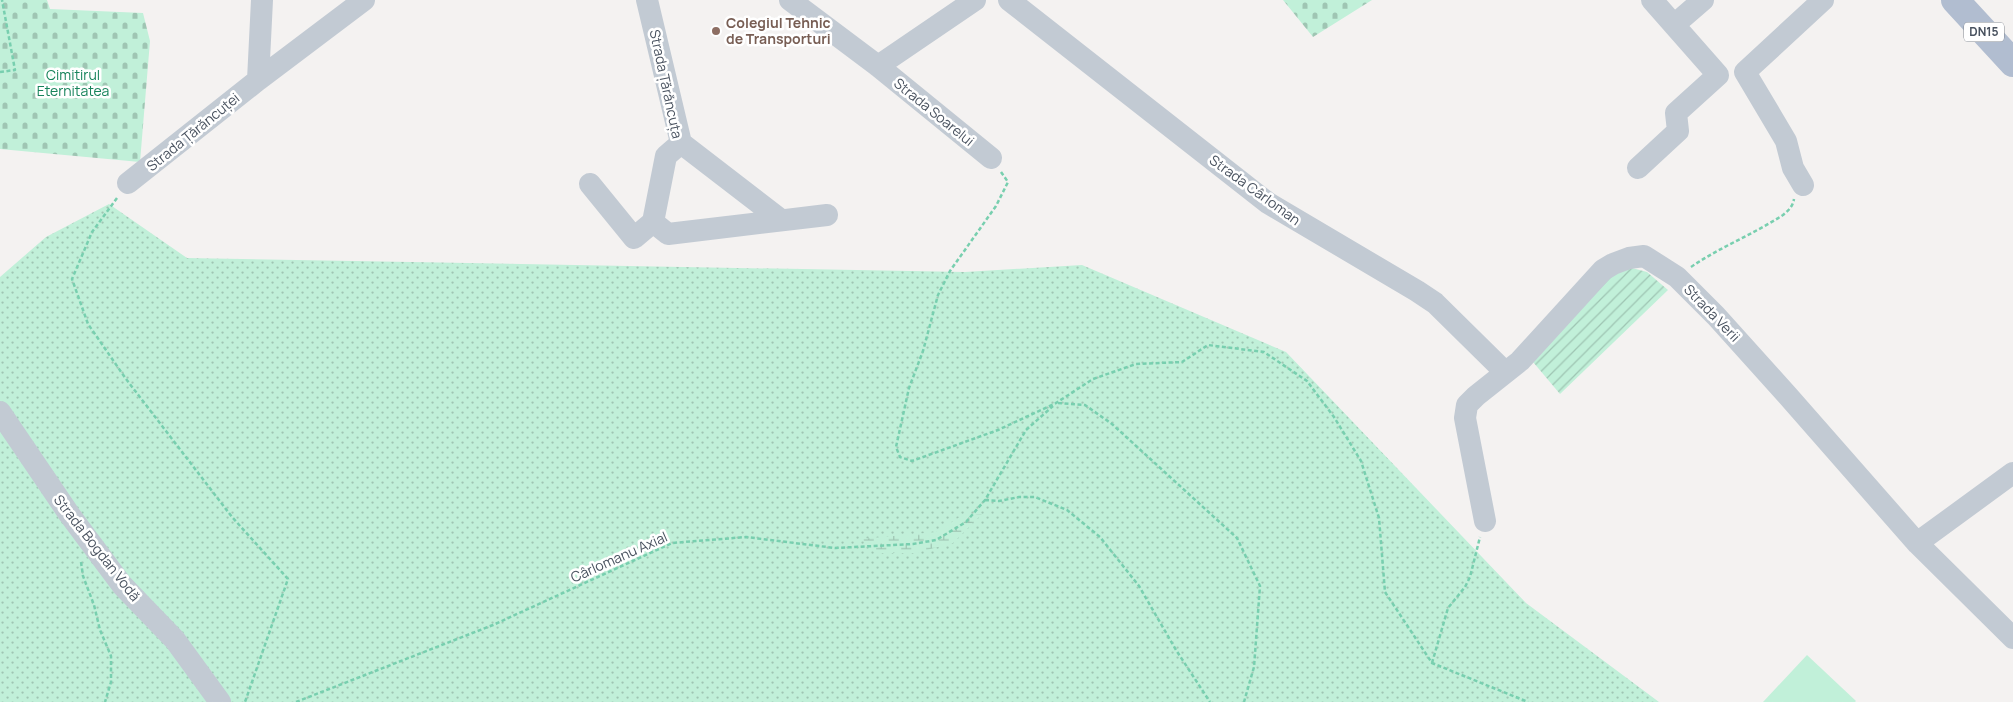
<svg xmlns="http://www.w3.org/2000/svg" width="2013" height="702" viewBox="0 0 2013 702" font-family="Manrope,sans-serif">
  <defs>
    <pattern id="grass-dots" width="8" height="8" patternUnits="userSpaceOnUse" patternTransform="scale(1.25)"><rect width="8" height="8" fill="#c1f0d9"/><path d="M2 2h.1M6 6h.1" fill="none" stroke="#9fc5b3" stroke-width="1.8" stroke-linecap="round"/></pattern>
    <pattern id="wetland-marsh" width="20" height="14" patternUnits="userSpaceOnUse" patternTransform="scale(1.25)"><rect width="20" height="14" fill="#c1f0d9"/><path d="M1 5h8M5 5V1M11 12h8M15 12V8" fill="none" stroke="#9fc5b3"/></pattern>
    <pattern id="cemetery-stones" width="16" height="16" patternUnits="userSpaceOnUse" patternTransform="scale(1.25)"><rect width="16" height="16" fill="#c1f0d9"/><path d="M2 7V4a2 2 0 0 1 4 0v3zM10 15v-3a2 2 0 0 1 4 0v3z" fill="#9fc5b3"/></pattern>
    <pattern id="garden-furrows" width="10" height="10" patternUnits="userSpaceOnUse" patternTransform="scale(1.25)"><rect width="10" height="10" fill="#c1f0d9"/><path d="M-1 1l2-2M0 10L10 0M9 11l2-2" fill="none" stroke="#9fc5b3"/></pattern>
  </defs>
  <rect width="100%" height="100%" fill="#f4f2f1"/>
  <!-- grass -->
  <path fill="url(#grass-dots)" d="M 109,204 L 187,258 L 965,272 L 1082,265 L 1286,352 L 1526,603 L 1659,702 L 0,702 L 0,277 L 46,237 Z"/>
  <!-- wetland -->
  <path fill="url(#wetland-marsh)" d="M 982,514 L 953,543 L 915,553 L 875,553 L 862,539 L 936,532 L 963,515 Z"/>
  <!-- cemetery -->
  <path fill="url(#cemetery-stones)" d="M 0,0 L 47,0 L 50,9 L 143,13 L 150,41 L 140,162 L 0,149 Z
    M 1283,0 L 1372,0 L 1313,37 Z"/>
  <!-- garden -->
  <path fill="url(#garden-furrows)" d="M 1632,268 L 1647,272 L 1668,290 L 1560,394 L 1533,362 L 1614,271 Z"/>
  <!-- pitch -->
  <path fill="#c1f0d9" d="M 1807,655 L 1856,701 L 1855,702 L 1763,702 Z"/>
  <g fill="none" stroke-linecap="round" stroke-linejoin="round">
    <!-- path -->
    <path stroke="#78cfaf" stroke-width="2.5" stroke-dasharray="4 2.5" stroke-linecap="butt" d="M 0,72 L 15,70 L 2,0
      M 1001,172 L 1008,182 L 996,206 L 950,271 L 938,295 L 923,351 L 909,388 L 896,447 L 900,457 L 912,461 L 998,430 L 1056,403 L 1093,379 L 1136,364 L 1182,362 L 1208,345 L 1264,352 L 1307,381 L 1334,417 L 1361,461 L 1379,518 L 1385,592 L 1432,663 L 1528,702
      M 117,198 L 92,232 L 72,279 L 88,324 L 126,379 L 232,517 L 288,579 L 245,702
      M 1691,267 C 1720,247 1754,234 1783,215 C 1788,211 1793,206 1794,199
      M 1058,403 L 1085,405 L 1112,424 L 1237,538 L 1260,586 L 1254,667 L 1244,702
      M 985,500 L 999,501 L 1019,497 L 1035,497 L 1067,510 L 1100,537 L 1139,586 L 1176,650 L 1210,702
      M 81,562 L 83,576 L 94,605 L 100,630 L 111,656 L 111,682 L 105,702
      M 1432,663 L 1448,608 L 1465,587 L 1470,577 L 1480,537
      M 296,702 L 493,625 L 672,543 L 746,537 L 835,548 L 913,544 L 936,540 L 966,522 L 985,500 L 1026,430 L 1053,406"/>
    <!-- minor -->
    <path stroke="#c2cad3" stroke-width="22" d="M 647,0 L 681,143 L 666,156 L 653,222
      M 790,0 L 878,66 L 991,158
      M 1009,0 L 1268,203 L 1417,291 L 1435,303 L 1505,372
      M 1674,25 L 1703,0
      M 878,66 L 975,0
      M 258,80 L 262,0
      M 681,143 L 781,220
      M 1638,168 L 1678,131 L 1676,113 L 1718,75 L 1652,0
      M 128,183 L 258,80 L 364,0
      M 590,184 L 634,238 L 653,222
      M 1803,185 L 1793,168 L 1786,141 L 1745,72 L 1823,0
      M 653,222 L 668,234 L 827,215
      M 0,412 L 69,514 L 122,585 L 175,640 L 220,702
      M 1485,521 L 1465,418 L 1467,405 L 1476,396 L 1520,361 L 1603,270 L 1613,264 L 1629,258 L 1644,256 L 1677,277 L 1716,316 L 1788,396 L 1917,543 L 2013,638
      M 1917,543 L 2013,473"/>
    <!-- major -->
    <path stroke="#b1bdd0" stroke-width="28" d="M 1955,0 L 2013,63"/>
  </g>
  <!-- markers -->
  <circle fill="#8d6e63" stroke="#fff" stroke-width="2" cx="716" cy="31" r="5"/>
  <g text-anchor="middle" stroke-width="5" stroke-linejoin="round" paint-order="stroke">
    <!-- shield labels -->
    <rect fill="#fff" stroke="#80868f" stroke-width="1" x="1964" y="22.5" width="40" height="19" rx="4"/>
    <g font-size="12" font-weight="bold" fill="#49525f">
      <text x="1984" y="36">DN15</text>
    </g>
    <!-- education labels -->
    <g font-size="14" font-weight="bold" fill="#785e54" stroke="#fff" text-anchor="start">
      <text x="726" y="28">Colegiul Tehnic<tspan x="726" dy="16">de Transporturi</tspan></text>
    </g>
    <!-- park labels -->
    <g font-size="14" fill="#17835b" stroke="#fff">
      <text x="73" y="80">Cimitirul<tspan x="73" dy="16">Eternitatea</tspan></text>
    </g>
    <!-- street labels -->
    <g font-size="14" fill="#49525f" stroke="#fff">
      <text transform="translate(666 84) rotate(78)" y="5">Strada Țărăncuța</text>
      <text transform="translate(934 112) rotate(39)" y="5">Strada Soarelui</text>
      <text transform="translate(193 132) rotate(-39)" y="5">Strada Țărăncuței</text>
      <text transform="translate(1255 190) rotate(36)" y="5">Strada Cârloman</text>
      <text transform="translate(1712 313) rotate(46)" y="5">Strada Verii</text>
      <text transform="translate(97 548) rotate(52)" y="5">Strada Bogdan Vodă</text>
      <text transform="translate(619 557) rotate(-24)" y="5">Cârlomanu Axial</text>
    </g>
  </g>
</svg>
